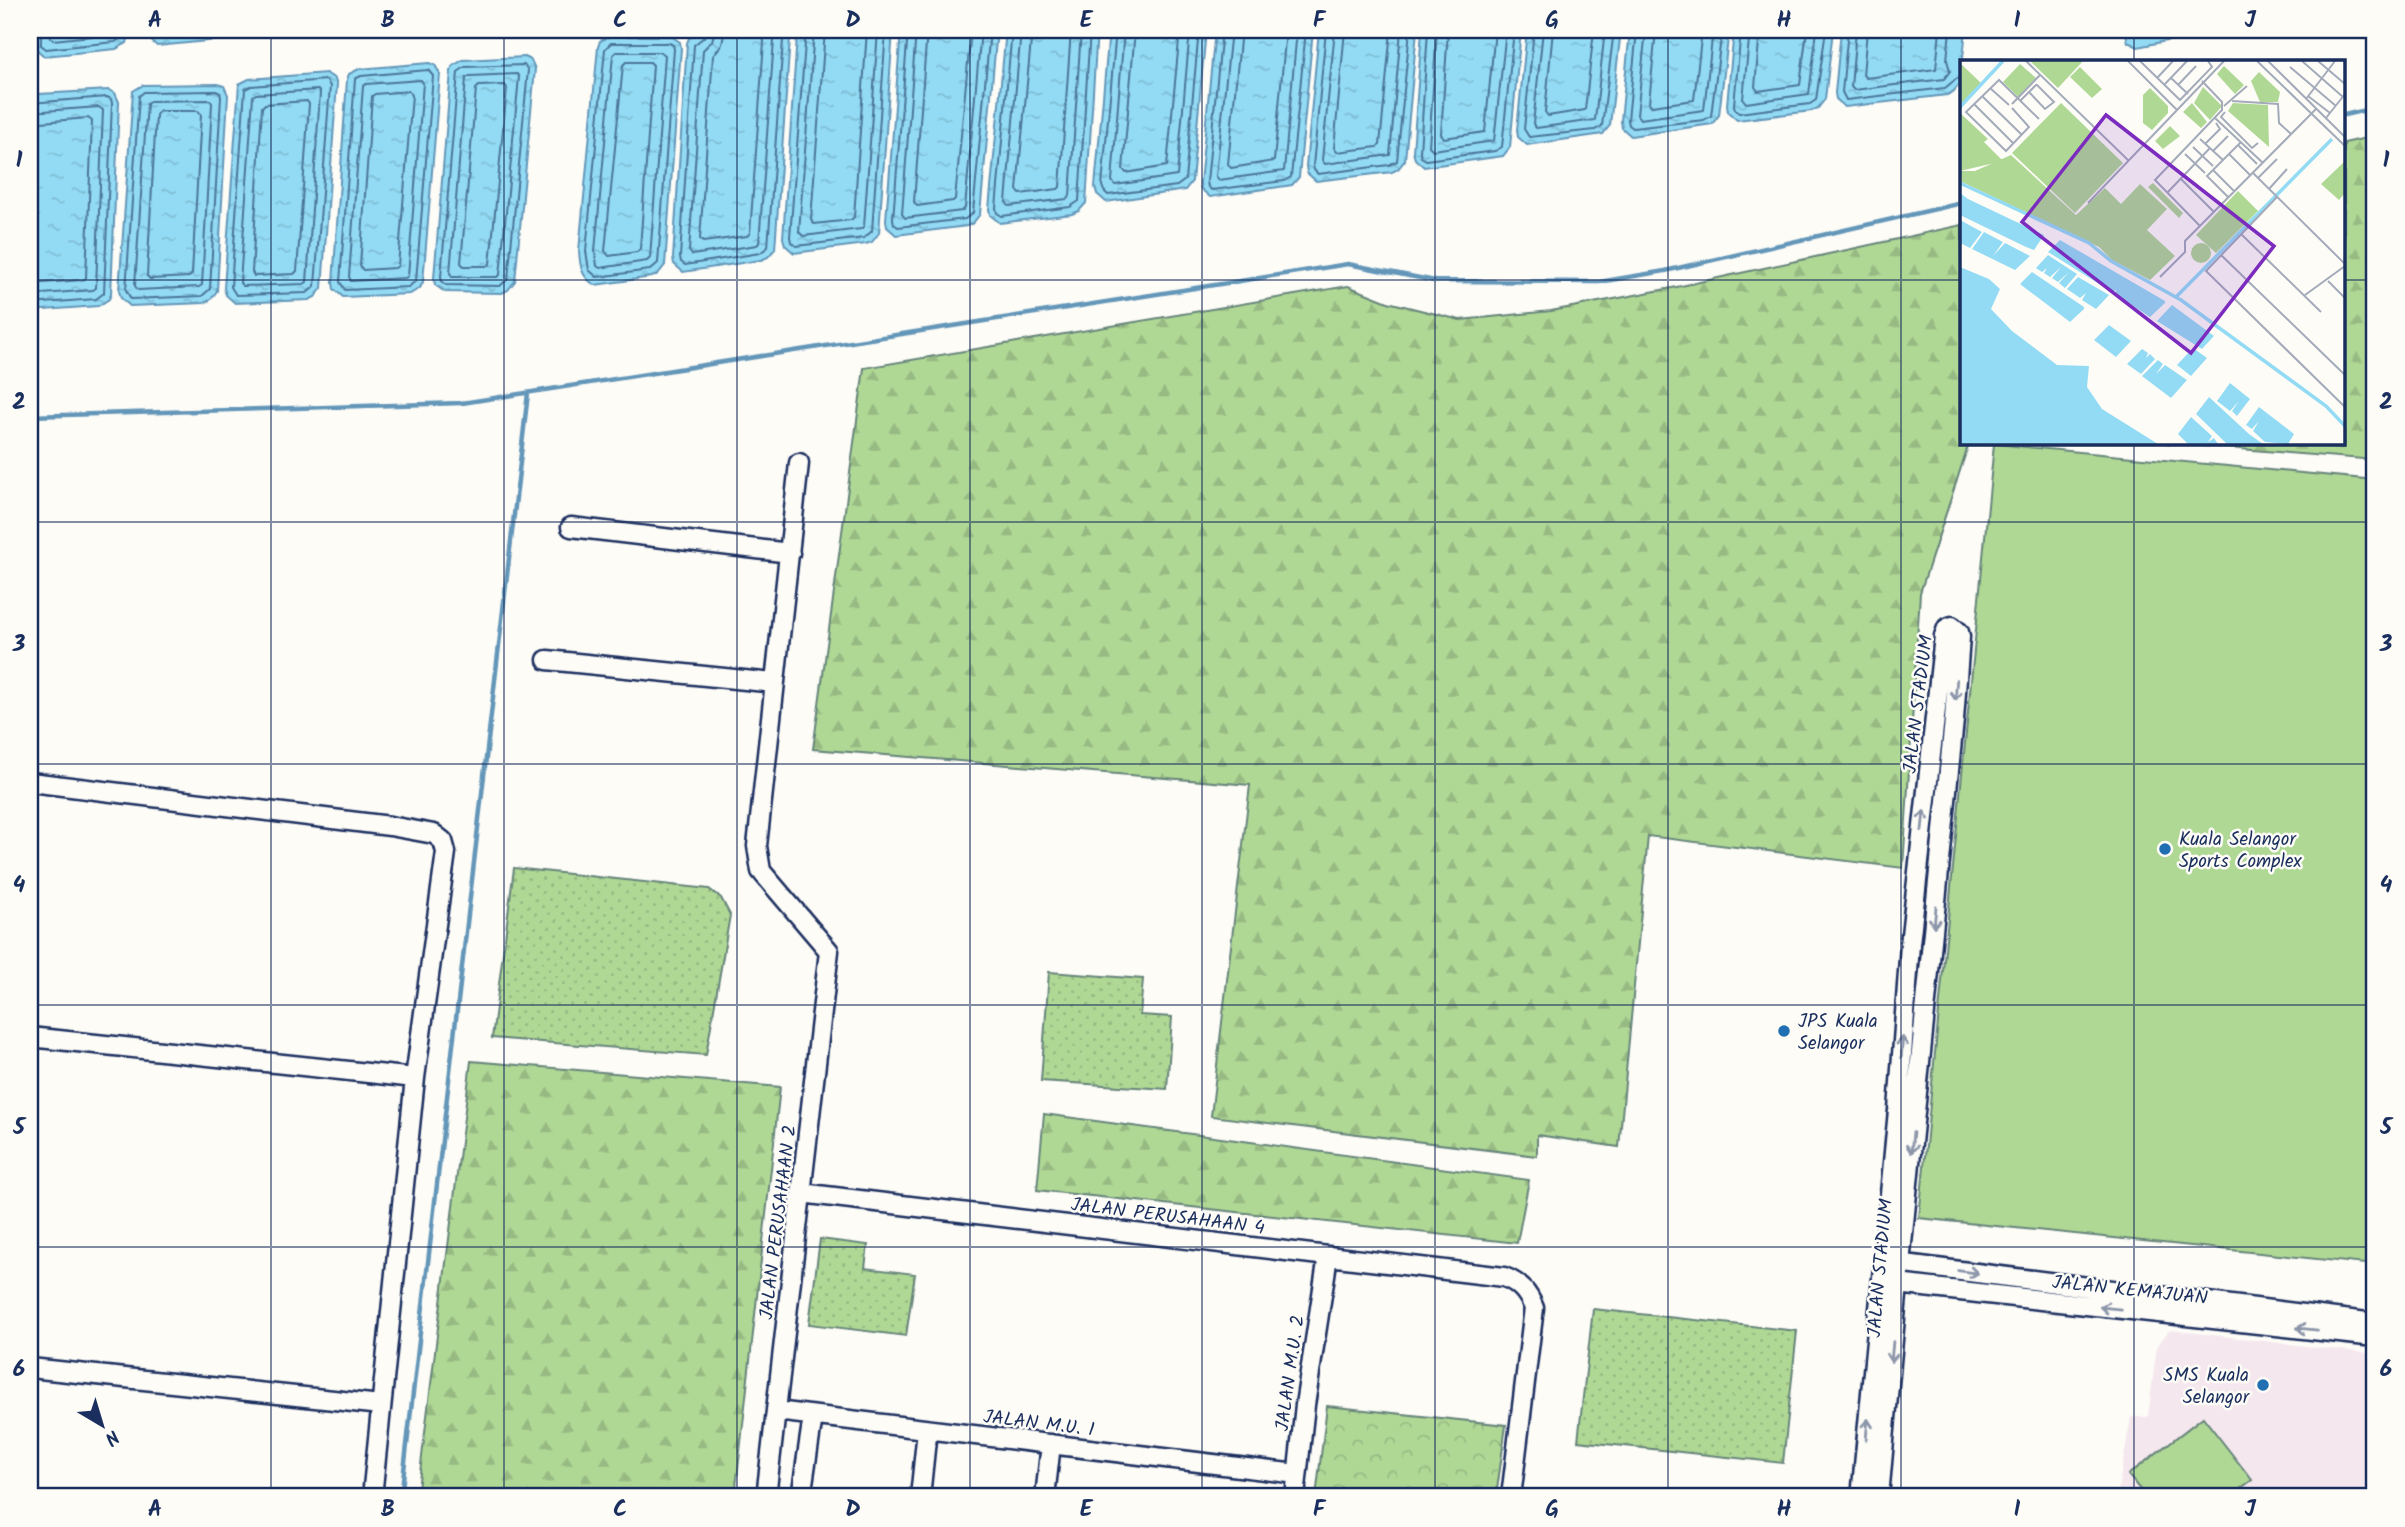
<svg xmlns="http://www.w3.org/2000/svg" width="2405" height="1527" viewBox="0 0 2405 1527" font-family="Kalam,sans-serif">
  <defs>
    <pattern id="grass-dots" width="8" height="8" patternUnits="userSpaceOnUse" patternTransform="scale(1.75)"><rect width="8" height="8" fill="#b0d895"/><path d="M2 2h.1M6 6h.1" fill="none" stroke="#97ba83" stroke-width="1.8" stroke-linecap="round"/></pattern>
    <pattern id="forest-firs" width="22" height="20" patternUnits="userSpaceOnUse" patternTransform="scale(1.75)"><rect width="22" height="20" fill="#b0d895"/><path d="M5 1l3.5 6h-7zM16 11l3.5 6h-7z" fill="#97ba83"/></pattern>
    <pattern id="park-crowns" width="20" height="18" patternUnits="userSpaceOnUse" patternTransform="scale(1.75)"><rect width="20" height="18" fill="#b0d895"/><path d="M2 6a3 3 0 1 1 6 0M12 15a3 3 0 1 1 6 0" fill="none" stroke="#97ba83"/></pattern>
    <pattern id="water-ripples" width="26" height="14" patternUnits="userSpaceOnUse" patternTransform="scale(1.75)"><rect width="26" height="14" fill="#93dbf4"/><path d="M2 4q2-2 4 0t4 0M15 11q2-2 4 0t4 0" fill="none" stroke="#7ebcd4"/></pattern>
  </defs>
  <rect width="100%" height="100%" fill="#fdfcf7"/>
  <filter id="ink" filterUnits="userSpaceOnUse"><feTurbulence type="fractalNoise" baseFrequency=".0143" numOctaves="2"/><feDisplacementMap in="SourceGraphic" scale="14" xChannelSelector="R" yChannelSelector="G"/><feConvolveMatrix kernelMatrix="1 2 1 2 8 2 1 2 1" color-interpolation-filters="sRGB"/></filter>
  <g filter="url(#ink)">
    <!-- built -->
    <path fill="#f5e7ee" d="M 2170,1330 L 2375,1354 L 2375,1497 L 2117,1497 L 2131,1417 L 2148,1417 L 2157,1345 Z"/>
    <!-- grass -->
    <path fill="url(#grass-dots)" stroke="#66847a" stroke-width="2" d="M 514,868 L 709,889 L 721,898 L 730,915 L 706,1055 L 492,1038 Z
      M 1049,972 L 1143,979 L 1140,1015 L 1172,1017 L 1167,1089 L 1041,1081 Z
      M 820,1239 L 868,1245 L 865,1268 L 915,1274 L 906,1336 L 809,1324 Z
      M 1593,1309 L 1797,1331 L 1783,1463 L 1578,1441 Z"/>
    <!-- forest -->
    <path fill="url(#forest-firs)" stroke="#66847a" stroke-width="2" d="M 2375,136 L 2375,460 L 2165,443 L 2344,443 L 2344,143 Z
      M 1962,225 L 1962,443 L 1969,443 L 1920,593 L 1903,868 L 1648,836 L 1619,1147 L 1537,1135 L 1537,1156 L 1211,1116 L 1250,785 L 813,749 L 864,368 L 1348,286 L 1388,302 L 1460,320 L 1551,311 L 1672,288 Z
      M 471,1061 L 780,1087 L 735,1497 L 417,1497 Z
      M 1044,1114 L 1529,1180 L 1517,1243 L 1037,1190 Z"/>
    <!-- park -->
    <path fill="url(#park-crowns)" stroke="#66847a" stroke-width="2" d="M 1327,1406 L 1506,1425 L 1496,1497 L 1316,1497 Z"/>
    <!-- pitch -->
    <path fill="#b0d895" stroke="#66847a" stroke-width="2" d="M 1994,444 L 2375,480 L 2375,1265 L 1919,1218 Z
      M 2203,1417 L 2252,1480 L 2229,1497 L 2146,1497 L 2128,1475 Z"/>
    <!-- water -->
    <path fill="url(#water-ripples)" stroke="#6396b8" stroke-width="2" d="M 34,30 L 130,30 L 127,43 L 116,49 L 44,56 L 35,48 Z
      M 147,30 L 230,30 L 224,37 L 218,40 L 157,46 L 148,38 Z
      M 737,30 L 786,30 L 790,38 L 775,249 L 768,257 L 761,260 L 683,272 L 674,264 L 673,258 L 687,43 L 689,38 L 700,33 Z
      M 801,30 L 893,30 L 879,233 L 872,242 L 866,244 L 794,253 L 785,245 L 783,238 L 797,36 Z
      M 901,30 L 997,30 L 980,214 L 973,223 L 967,226 L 896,235 L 887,227 L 886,220 Z
      M 1006,30 L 1097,30 L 1086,203 L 1079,211 L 1072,214 L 1000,223 L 990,215 L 989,209 Z
      M 1109,30 L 1206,30 L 1192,181 L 1185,190 L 1106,202 L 1097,194 L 1095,187 Z
      M 1215,30 L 1313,30 L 1299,177 L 1292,185 L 1210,197 L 1201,189 L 1200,183 Z
      M 1319,30 L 1417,30 L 1405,160 L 1398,169 L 1392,172 L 1316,181 L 1307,173 L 1306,166 Z
      M 1422,30 L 1521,30 L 1510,147 L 1503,156 L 1424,167 L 1415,159 L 1413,152 Z
      M 1527,30 L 1621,30 L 1610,125 L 1603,134 L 1527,145 L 1518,137 L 1517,130 Z
      M 1630,30 L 1729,30 L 1719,115 L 1712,124 L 1631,136 L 1622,128 L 1621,121 Z
      M 1734,30 L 1833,30 L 1825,99 L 1818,108 L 1812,111 L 1737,120 L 1728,112 L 1727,105 Z
      M 1841,30 L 1966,30 L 1960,84 L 1953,92 L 1947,95 L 1845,107 L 1836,99 L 1835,93 Z
      M 2125,30 L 2195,30 L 2185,37 L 2138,47 L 2128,42 Z
      M 610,36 L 671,36 L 680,42 L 681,48 L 665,265 L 658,274 L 652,277 L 595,285 C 581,277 580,266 579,251 L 598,47 L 600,41 Z
      M 525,57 L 531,60 L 535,69 L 515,281 L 508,290 L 502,293 L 445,292 L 435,285 L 434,278 L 451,71 L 453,66 L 463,60 Z
      M 429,63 L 435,65 L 440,74 L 423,282 L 420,288 L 410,294 L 343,297 L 334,289 L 333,283 L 347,80 L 349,74 L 359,69 Z
      M 326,73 L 335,79 L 337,84 L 322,288 L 315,297 L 309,300 L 235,303 L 226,295 L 224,288 L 239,84 L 249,79 Z
      M 218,84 L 224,86 L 228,95 L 217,291 L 210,300 L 204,303 L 130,306 L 121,298 L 119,291 L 133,91 L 143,85 Z
      M 109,90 L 115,93 L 119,102 L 111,294 L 109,299 L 98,306 L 30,311 L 30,99 L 39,94 Z"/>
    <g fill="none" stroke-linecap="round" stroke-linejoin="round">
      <!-- shore -->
      <path stroke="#4b749a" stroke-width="2" d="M 41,30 L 41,45 L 46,49 L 115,42 L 121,38 L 123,30
        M 50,30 L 50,37 L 53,40 L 111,34 L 114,30
        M 153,30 L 155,35 L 160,38 L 216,33 L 222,30
        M 706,30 L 704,37 L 694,45 L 680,257 L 681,262 L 685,265 L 760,253 L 768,247 L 783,40 L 782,30
        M 715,30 L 712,41 L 703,50 L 689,251 L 692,255 L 757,245 L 759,243 L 774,40 L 773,30
        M 725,30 L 722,44 L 713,56 L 700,239 L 703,242 L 747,236 L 750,233 L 764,42 L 762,30
        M 806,30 L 790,237 L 791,242 L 796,246 L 864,238 L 872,231 L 886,30
        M 814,30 L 799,232 L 803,236 L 861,229 L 864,227 L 878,30
        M 825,30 L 811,220 L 814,224 L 851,220 L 854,217 L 867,30
        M 908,30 L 893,219 L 894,224 L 898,227 L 965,219 L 973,213 L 990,30
        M 916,30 L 902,214 L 905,218 L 962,211 L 965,208 L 981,30
        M 927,30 L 914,202 L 917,206 L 953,201 L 955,199 L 971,30
        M 1012,30 L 996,208 L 997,213 L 1002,216 L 1070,207 L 1079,201 L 1090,30
        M 1021,30 L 1006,202 L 1009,206 L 1067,199 L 1070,196 L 1081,30
        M 1032,30 L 1017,190 L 1020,194 L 1058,189 L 1060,187 L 1071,30
        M 1116,30 L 1102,186 L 1104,191 L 1108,195 L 1177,186 L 1185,180 L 1199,30
        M 1124,30 L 1112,181 L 1115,185 L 1177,176 L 1190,30
        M 1135,30 L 1123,169 L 1126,173 L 1167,166 L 1180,30
        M 1222,30 L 1207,182 L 1208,187 L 1212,190 L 1284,181 L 1291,177 L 1306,30
        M 1231,30 L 1216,176 L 1219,180 L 1284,171 L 1297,30
        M 1241,30 L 1228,164 L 1231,168 L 1274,161 L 1286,30
        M 1326,30 L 1313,166 L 1314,170 L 1318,174 L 1389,165 L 1397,161 L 1410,30
        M 1335,30 L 1322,160 L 1325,164 L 1390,155 L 1401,30
        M 1345,30 L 1334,148 L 1337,152 L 1377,147 L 1380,145 L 1391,30
        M 1428,30 L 1420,152 L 1421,157 L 1426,160 L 1495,151 L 1502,147 L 1514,30
        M 1437,30 L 1429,146 L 1433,150 L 1494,141 L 1506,30
        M 1448,30 L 1441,134 L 1444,138 L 1485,132 L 1495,30
        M 1534,30 L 1524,129 L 1529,137 L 1595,130 L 1602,126 L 1614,30
        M 1543,30 L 1533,124 L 1536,128 L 1595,120 L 1605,30
        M 1553,30 L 1545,112 L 1548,116 L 1585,110 L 1594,30
        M 1637,30 L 1628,120 L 1629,125 L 1633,128 L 1704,120 L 1711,116 L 1722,30
        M 1646,30 L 1637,115 L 1640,119 L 1704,110 L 1713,30
        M 1656,30 L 1649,103 L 1652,106 L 1694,100 L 1702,30
        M 1741,30 L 1734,105 L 1735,109 L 1739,113 L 1810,104 L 1816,100 L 1826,30
        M 1750,30 L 1743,99 L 1746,103 L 1809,94 L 1817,30
        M 1760,30 L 1755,87 L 1758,91 L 1800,85 L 1807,30
        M 1848,30 L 1842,92 L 1846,100 L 1945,88 L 1956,79 L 1962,78
        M 1856,30 L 1851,87 L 1854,90 L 1944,79 L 1950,71 L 1947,60 L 1950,30
        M 1867,30 L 1863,75 L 1866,78 L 1936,69 L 1940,30
        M 611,43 L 669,43 L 673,45 L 674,49 L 658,263 L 650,270 L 597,277 L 589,270 L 586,251 L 605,49 Z
        M 616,52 L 661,52 L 665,55 L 650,258 L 647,261 L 600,268 L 597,266 L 595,251 L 613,55 Z
        M 626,62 L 650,62 L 653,65 L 640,249 L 637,252 L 609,256 L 605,251 L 623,65 Z
        M 524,65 L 528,70 L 508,279 L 500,286 L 446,285 L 442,282 L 441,277 L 458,72 L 465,67 Z
        M 428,70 L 433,76 L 416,281 L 408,287 L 345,290 L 340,282 L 355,79 L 361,76 Z
        M 517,74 L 519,77 L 500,275 L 497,277 L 452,277 L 450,273 L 466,78 L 470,76 Z
        M 326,80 L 330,86 L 315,286 L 307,293 L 236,295 L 231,287 L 245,89 L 251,86 Z
        M 421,80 L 423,83 L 408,276 L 405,278 L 351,281 L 349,277 L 363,86 L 366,84 Z
        M 505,85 L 507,88 L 490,264 L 487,266 L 464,266 L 461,263 L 476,89 L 479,86 Z
        M 318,90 L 320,93 L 307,282 L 304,284 L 243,286 L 240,283 L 253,96 L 256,94 Z
        M 216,91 L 220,93 L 221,97 L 210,289 L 202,296 L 131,299 L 126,290 L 139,96 L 144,92 Z
        M 409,91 L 412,95 L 398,266 L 395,268 L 363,270 L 360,266 L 372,96 L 375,94 Z
        M 210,100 L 212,103 L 202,285 L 199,287 L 138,290 L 135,286 L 147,103 L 150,101 Z
        M 307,101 L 309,104 L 297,271 L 294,274 L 254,276 L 252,272 L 262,107 L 265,104 Z
        M 30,103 L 107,97 L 111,99 L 112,103 L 104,293 L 96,299 L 30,304
        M 159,111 L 198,111 L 201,114 L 192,274 L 189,277 L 150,279 L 147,276 L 156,115 Z
        M 30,112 L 99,107 L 103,110 L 96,288 L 93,290 L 30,295
        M 30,123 L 88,118 L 92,121 L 86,278 L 83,280 L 30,284"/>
      <!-- stream -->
      <path stroke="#6396b8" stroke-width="4.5" d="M 2344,115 L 2375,108
        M 30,416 L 462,403 L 1348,264 L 1435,281 L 1599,282 L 1665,271 L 1962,203
        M 401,1497 L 528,393"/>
      <defs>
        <path id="minor" d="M 571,527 L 790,553
          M 547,660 L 774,683
          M 30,782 L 390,826 L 434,834 L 443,841 L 446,852 L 415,1078 L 372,1497
          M 30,1037 L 415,1078
          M 801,1193 L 1504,1277 C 1520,1283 1528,1293 1534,1308 L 1511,1497
          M 1889,1262 L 2375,1323
          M 1888,1283 L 2375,1337
          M 30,1368 L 381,1405
          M 776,1411 L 1297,1474
          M 766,1497 L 829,951 L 761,871 L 757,846 L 799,463
          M 801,1497 L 813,1416
          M 920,1497 L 927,1430
          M 1045,1497 L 1051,1444
          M 1295,1497 L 1305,1405 L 1328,1256
          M 1861,1497 L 1898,1110 L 1910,944 L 1944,636 L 1947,628 L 1952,626 L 1959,632 L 1960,637 L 1954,720 L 1898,1284 L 1879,1497"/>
      </defs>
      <!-- minor casing -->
      <use href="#minor" stroke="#1b2f5e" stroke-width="23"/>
      <!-- minor -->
      <use href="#minor" stroke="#fdfcf7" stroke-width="18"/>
    </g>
    <!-- one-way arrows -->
    <defs><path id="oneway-shaft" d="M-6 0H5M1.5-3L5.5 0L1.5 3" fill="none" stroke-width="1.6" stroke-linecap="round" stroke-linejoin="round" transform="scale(1.75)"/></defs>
    <g stroke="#8c96aa">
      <use href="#oneway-shaft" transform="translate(1956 690) rotate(94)"/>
      <use href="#oneway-shaft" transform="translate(1923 821) rotate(-84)"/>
      <use href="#oneway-shaft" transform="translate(1935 917) rotate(96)"/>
      <use href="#oneway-shaft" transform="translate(1902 1047) rotate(-86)"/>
      <use href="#oneway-shaft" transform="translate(1912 1143) rotate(95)"/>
      <use href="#oneway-shaft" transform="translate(1968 1272) rotate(7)"/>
      <use href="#oneway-shaft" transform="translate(2110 1308) rotate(-174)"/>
      <use href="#oneway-shaft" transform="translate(2307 1329) rotate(-174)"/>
      <use href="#oneway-shaft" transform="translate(1892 1352) rotate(95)"/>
      <use href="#oneway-shaft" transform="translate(1867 1429) rotate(-85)"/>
    </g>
  </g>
  <!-- grid -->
  <path fill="none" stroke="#1b2f5e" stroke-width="2" stroke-opacity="0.55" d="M 271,30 L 271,1497M 504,30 L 504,1497M 737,30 L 737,1497M 970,30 L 970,1497M 1202,30 L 1202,1497M 1435,30 L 1435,1497M 1668,30 L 1668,1497M 1901,30 L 1901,1497M 2134,30 L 2134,61M 30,280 L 1962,280M 2344,280 L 2375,280M 2134,443 L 2134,1497M 30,522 L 2375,522M 30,764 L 2375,764M 30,1005 L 2375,1005M 30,1247 L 2375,1247"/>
  <!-- markers -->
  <g fill="#1f6fb2" stroke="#fdfcf7" stroke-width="2.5">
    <circle cx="2165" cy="849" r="7"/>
    <circle cx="1784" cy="1031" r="7"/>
    <circle cx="2263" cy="1385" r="7"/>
  </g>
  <g text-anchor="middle" stroke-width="5" stroke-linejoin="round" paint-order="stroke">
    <!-- street labels -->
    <g font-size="19" fill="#1b2f5e" stroke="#fdfcf7">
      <text transform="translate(1917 704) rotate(-83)" y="7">JALAN STADIUM</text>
      <text transform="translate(1168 1215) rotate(7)" y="7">JALAN PERUSAHAAN 4</text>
      <text transform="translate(777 1222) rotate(-83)" y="7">JALAN PERUSAHAAN 2</text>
      <text transform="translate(1879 1268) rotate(-85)" y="7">JALAN STADIUM</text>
      <text transform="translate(2130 1289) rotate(6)" y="7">JALAN KEMAJUAN</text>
      <text transform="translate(1289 1373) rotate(-82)" y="7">JALAN M.U. 2</text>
      <text transform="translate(1039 1422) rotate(7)" y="7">JALAN M.U. 1</text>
    </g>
    <!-- poi labels -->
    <g font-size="19" fill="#1b2f5e" stroke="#fdfcf7" text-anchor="start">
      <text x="2179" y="845">Kuala Selangor<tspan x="2179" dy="22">Sports Complex</tspan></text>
      <text x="1798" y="1027">JPS Kuala<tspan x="1798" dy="22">Selangor</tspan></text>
      <text x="2249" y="1381" text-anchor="end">SMS Kuala<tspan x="2249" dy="22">Selangor</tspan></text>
    </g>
  </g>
  <!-- overview -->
  <g transform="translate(1960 60)">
    <rect width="385" height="385" fill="#fdfcf7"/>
    <path d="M 70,1 L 123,1 L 98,28 ZM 264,6 L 284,25 L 275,34 L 257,14 ZM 299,12 L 320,32 L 318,42 L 300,42 L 291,21 ZM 243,27 L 262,46 L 250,60 L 234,43 ZM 190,28 L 208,46 L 208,53 L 192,70 L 183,63 L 183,35 ZM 273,43 L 308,45 L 309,87 L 268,51 ZM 0,53 L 28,79 L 24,82 L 43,101 L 0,111 ZM 210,66 L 220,76 L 203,89 L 195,81 ZM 385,101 L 385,133 L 379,140 L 361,124 ZM231 193a10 10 0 1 1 20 0a10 10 0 1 1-20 0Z" fill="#b0d895"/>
    <path d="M 232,43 L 247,62 L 241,68 L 223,52 ZM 51,95 L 116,155 L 145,128 L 161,144 L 180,124 L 207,149 L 187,170 L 215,196 L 190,220 L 152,200 L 139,187 L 0,121 L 0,111 L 15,111 ZM 193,123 L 223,153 L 219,158 L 188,127 ZM 278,131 L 298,151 L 256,193 L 236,175 Z" fill="#b0d895"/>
    <path d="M 0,3 L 21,23 L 0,46 Z" fill="#b0d895"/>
    <path d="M 60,4 L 76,18 L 58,37 L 43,22 Z" fill="#b0d895"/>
    <path d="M 120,7 L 142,29 L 132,38 L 110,17 ZM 101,43 L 163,103 L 115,153 L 52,93 Z" fill="#b0d895"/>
    <path d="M 0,133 L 8,139 L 84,175 L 74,190 L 66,187 L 0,155 ZM 0,160 L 22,172 L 10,188 L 0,183 ZM 24,172 L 43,182 L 33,196 L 45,183 L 70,196 L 55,210 L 12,189 ZM 100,180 L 205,241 L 205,243 L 190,257 L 155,234 L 156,230 L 152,232 L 88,192 ZM 88,195 L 117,214 L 105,228 L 99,223 L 109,212 L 98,222 L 92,218 L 101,207 L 90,217 L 84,213 L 87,208 L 82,212 L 76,208 ZM 0,207 L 29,219 L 40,229 L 31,249 L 52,271 L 97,305 L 129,306 L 127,327 L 142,349 L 198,384 L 0,384 ZM 72,212 L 124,247 L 124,249 L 110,262 L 60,224 ZM 118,217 L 149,235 L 136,249 L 122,240 L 126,233 L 120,238 L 107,229 ZM 212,245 L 254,276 L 242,289 L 197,261 ZM 149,265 L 171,281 L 156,297 L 134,280 ZM 233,288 L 247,298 L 231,316 L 217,305 ZM 182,289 L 188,293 L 186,298 L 190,294 L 195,299 L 181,314 L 167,304 ZM 198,300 L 203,304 L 196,314 L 205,305 L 227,320 L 211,338 L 182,316 ZM 270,323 L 290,339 L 277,356 L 272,351 L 279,341 L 270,351 L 257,341 ZM 249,337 L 289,374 L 303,384 L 267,384 L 236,354 ZM 299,347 L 334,374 L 328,384 L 305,382 L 293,371 L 299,361 L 292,369 L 286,365 ZM 231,357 L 252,376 L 248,382 L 254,378 L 258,384 L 228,384 L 218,374 Z" fill="#93dbf4"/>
    <path fill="none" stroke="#93dbf4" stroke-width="3.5" d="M 0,47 L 43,1M 0,123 L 129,183 L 151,201 L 221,240 L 366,346 L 385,366M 216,237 L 372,79"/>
    <path fill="none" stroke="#a3aaba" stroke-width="2" d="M 66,1 L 169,101M 168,1 L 217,50M 180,1 L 220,40 L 252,7 L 248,1M 297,1 L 385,86M 308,1 L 385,77M 342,1 L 383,37M 358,1 L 385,24M 330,7 L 376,46M 197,18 L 213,1M 211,18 L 228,34M 204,25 L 227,1M 218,25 L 236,6M 30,28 L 49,45M 22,36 L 62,75M 348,36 L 370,53M 346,39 L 375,1M 61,40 L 76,25 L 77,25 L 94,42 L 85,49 L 69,32M 272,41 L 318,44 L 319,63 L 331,74M 14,44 L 54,84M 52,44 L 80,15M 264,46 L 287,26M 52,48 L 69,67 L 46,91 L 6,52 L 39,20 L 79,59M 265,52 L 261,57 L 292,88 L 298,83M 255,58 L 303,103M 366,58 L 385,34M 240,79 L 263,100M 245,84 L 260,69 L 256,63M 278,85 L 297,104M 233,87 L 253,106M 253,91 L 268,76M 225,94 L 245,113M 269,94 L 290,115M 253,110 L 274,131M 293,113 L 385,204M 298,118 L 317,99M 221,119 L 254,152M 309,129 L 327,109M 207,133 L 250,88M 268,137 L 247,116 L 281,82M 317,137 L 246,211 L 385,347M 128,143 L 264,1M 240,166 L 195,120 L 262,50 L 262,42 L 242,21M 281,174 L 361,252M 261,195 L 385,315M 200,217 L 225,192 L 225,181 L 356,49M 368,221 L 385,238M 345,235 L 385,206"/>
    <path fill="#7b2cbf" fill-opacity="0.15" stroke="#7b2cbf" stroke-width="3.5" d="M 146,55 L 314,186 L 231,293 L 62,162 Z"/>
    <rect width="385" height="385" fill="none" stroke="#1b2f5e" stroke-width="3.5"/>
  </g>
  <!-- margin -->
  <rect width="2405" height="1527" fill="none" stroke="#fdfcf7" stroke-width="77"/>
  <!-- north arrow -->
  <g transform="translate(102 1425) rotate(142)" stroke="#fdfcf7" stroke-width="5" paint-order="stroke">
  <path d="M0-5L12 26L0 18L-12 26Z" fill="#1b2f5e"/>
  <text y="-10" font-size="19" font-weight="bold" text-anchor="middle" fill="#1b2f5e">N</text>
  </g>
  <rect x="38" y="38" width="2328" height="1450" fill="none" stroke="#1b2f5e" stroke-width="2.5"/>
  <g font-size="23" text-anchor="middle" font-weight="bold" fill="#1b2f5e">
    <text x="155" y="27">A</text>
    <text x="388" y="27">B</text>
    <text x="620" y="27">C</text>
    <text x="853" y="27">D</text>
    <text x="1086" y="27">E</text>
    <text x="1319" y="27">F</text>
    <text x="1552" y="27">G</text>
    <text x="1784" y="27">H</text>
    <text x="2017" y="27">I</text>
    <text x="2250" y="27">J</text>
    <text x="19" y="167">1</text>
    <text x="2386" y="167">1</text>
    <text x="19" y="409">2</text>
    <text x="2386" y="409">2</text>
    <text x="19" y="651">3</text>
    <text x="2386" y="651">3</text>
    <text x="19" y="892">4</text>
    <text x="2386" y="892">4</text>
    <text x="19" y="1134">5</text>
    <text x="2386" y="1134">5</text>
    <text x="19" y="1376">6</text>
    <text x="2386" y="1376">6</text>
    <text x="155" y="1516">A</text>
    <text x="388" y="1516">B</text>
    <text x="620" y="1516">C</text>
    <text x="853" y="1516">D</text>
    <text x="1086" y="1516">E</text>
    <text x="1319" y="1516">F</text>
    <text x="1552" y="1516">G</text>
    <text x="1784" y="1516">H</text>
    <text x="2017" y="1516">I</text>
    <text x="2250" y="1516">J</text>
  </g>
</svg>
